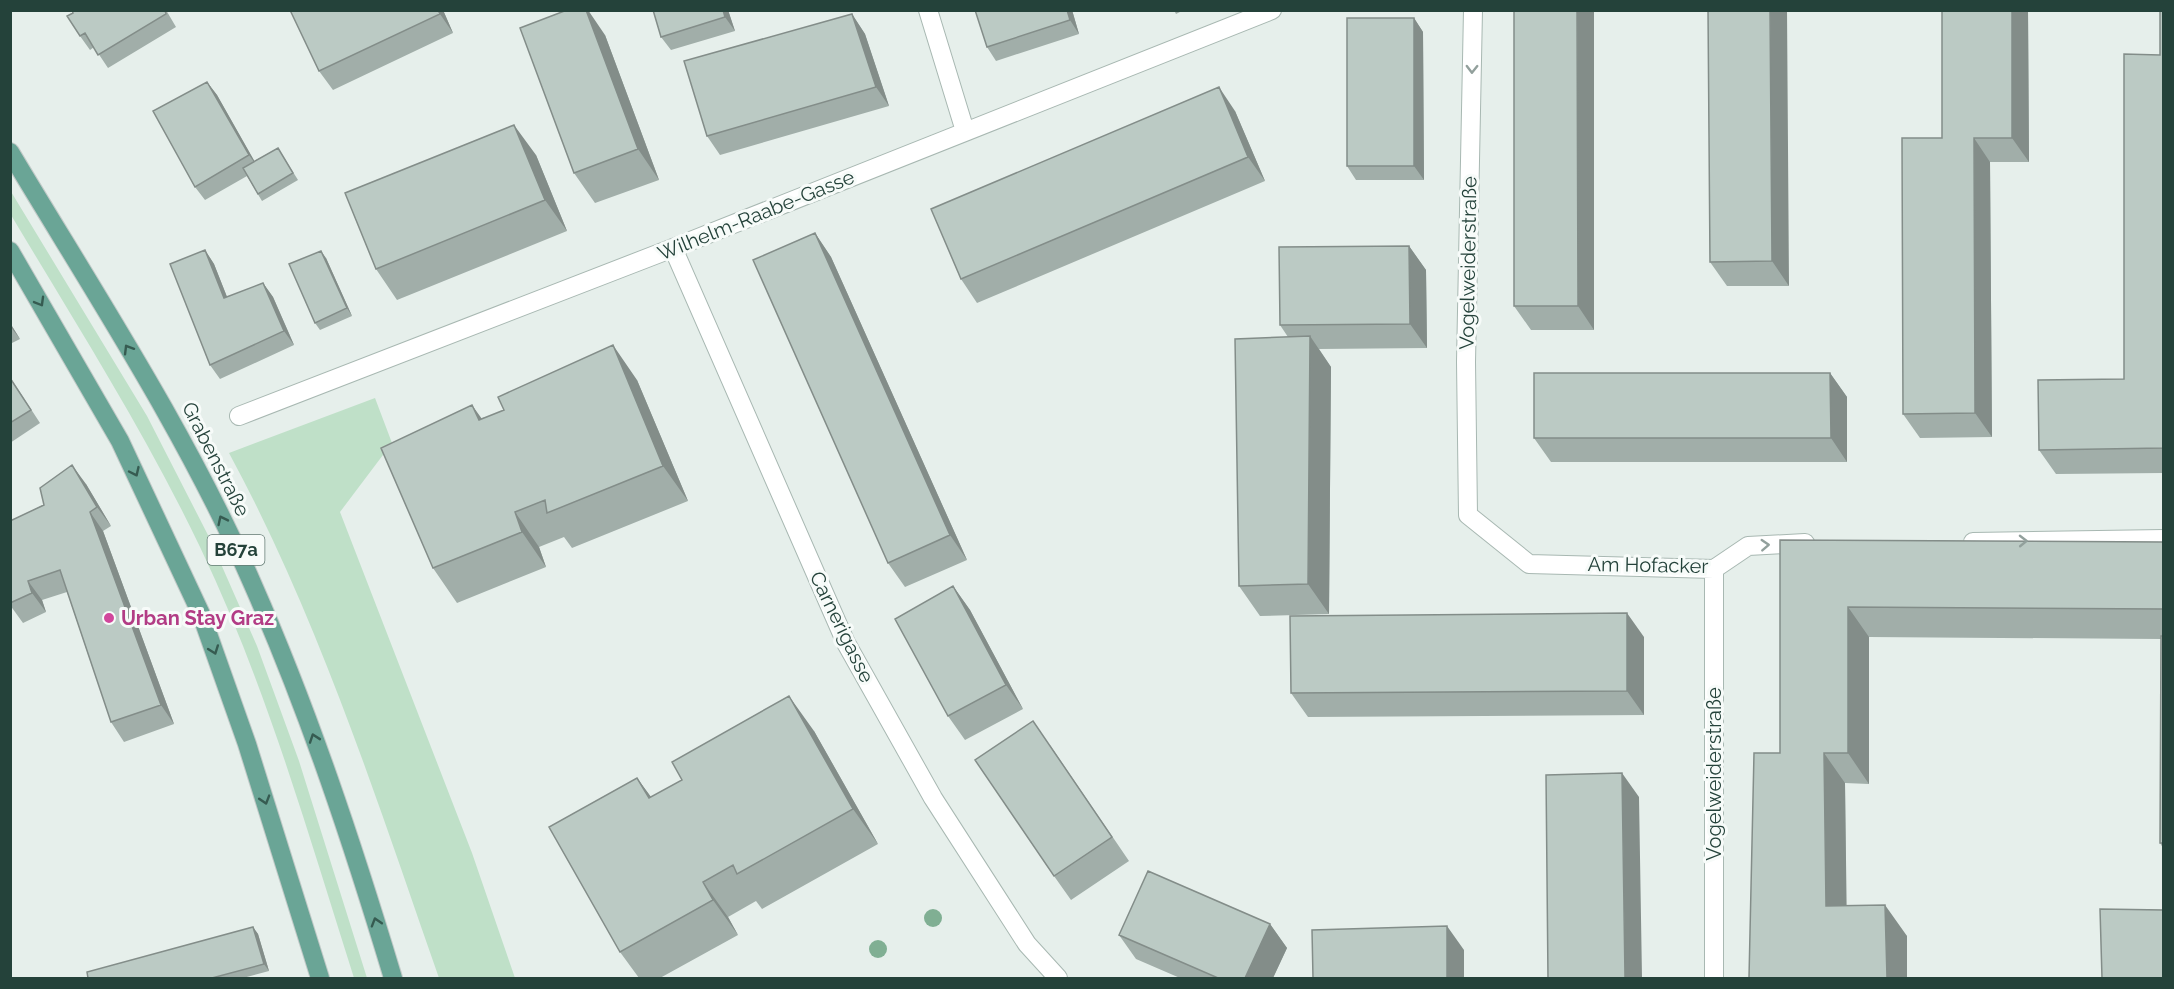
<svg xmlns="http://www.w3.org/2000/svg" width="2174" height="989" viewBox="0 0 2174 989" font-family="Raleway,sans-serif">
  <rect width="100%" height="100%" fill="#e6efeb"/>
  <!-- green -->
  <path fill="#bfe0c8" d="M 10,190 L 147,416 L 210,539 L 257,646 L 299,761 L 367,978 L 354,978 C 308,833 266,685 200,547 C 145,432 76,324 11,215 Z
    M 375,398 L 392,443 L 340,512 L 472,853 L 515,978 L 439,978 C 377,801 319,619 229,453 Z"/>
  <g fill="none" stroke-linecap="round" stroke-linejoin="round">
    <defs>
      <path id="minor" d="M 928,10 L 965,131
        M 1473,10 L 1466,362 L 1468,515 L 1529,564 L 1714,569 L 1748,546 L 1805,543
        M 673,248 L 846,643 L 933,798 L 1027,944 L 1058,978
        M 239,416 L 673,248 L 1272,10
        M 1973,542 L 2164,539
        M 1714,569 L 1714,978"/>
      <path id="major" d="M 10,152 C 95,294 187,433 253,585 C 309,712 353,845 393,978
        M 10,251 L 120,441 L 201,614 L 247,744 L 320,978"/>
    </defs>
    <!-- minor casing -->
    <use href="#minor" stroke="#a8b8b2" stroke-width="20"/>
    <!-- major casing -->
    <use href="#major" stroke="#c2cac8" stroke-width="20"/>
    <!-- minor -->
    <use href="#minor" stroke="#fff" stroke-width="18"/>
    <!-- major -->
    <use href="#major" stroke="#6aa596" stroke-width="18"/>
  </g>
  <!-- trees -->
  <g fill="#80af93">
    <circle cx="933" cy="918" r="9"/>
    <circle cx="878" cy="949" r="9"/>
  </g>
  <!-- wall -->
  <path fill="#a1aea9" d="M 72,10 L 166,10 L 176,27 L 108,68 L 94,47 L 90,50 L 80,36 Z
    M 443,10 L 453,33 L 333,90 L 319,71 Z
    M 653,10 L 728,10 L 735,31 L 671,50 L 661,37 Z
    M 1072,10 L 1079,34 L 996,61 L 987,47 Z
    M 1174,10 L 1184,10 L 1176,14 Z
    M 1708,10 L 1789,286 L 1727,286 L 1710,262 Z
    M 1942,10 L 2028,10 L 2029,162 L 1990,162 L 1992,437 L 1920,438 L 1903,414 L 1942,138 Z
    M 2163,10 L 2163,473 L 2056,474 L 2039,450 L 2124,379 L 2160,55 Z
    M 1594,12 L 1594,330 L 1531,330 L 1514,306 Z
    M 852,14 L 865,34 L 889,106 L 720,155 L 707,136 Z
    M 1414,18 L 1423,32 L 1424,180 L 1356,180 L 1347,166 Z
    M 605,35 L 659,180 L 595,203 L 574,173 Z
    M 207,82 L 217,95 L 254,161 L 278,148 L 298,180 L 262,201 L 247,176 L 205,200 L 195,187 Z
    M 1235,111 L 1265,181 L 977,303 L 961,279 Z
    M 536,155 L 567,231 L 397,300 L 376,269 Z
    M 815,233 L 831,257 L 967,560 L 905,587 L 888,563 Z
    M 1409,246 L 1426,270 L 1427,348 L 1319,349 L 1331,367 L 1329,614 L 1260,616 L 1239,586 L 1288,337 L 1280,325 Z
    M 205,250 L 214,264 L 227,297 L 263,283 L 273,297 L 294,345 L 220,379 L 210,365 Z
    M 326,258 L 352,316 L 320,330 L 315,323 Z
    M 10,323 L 20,339 L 10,344 Z
    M 1830,373 L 1847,397 L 1847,462 L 1551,462 L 1534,438 Z
    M 10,377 L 40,423 L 10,443 Z
    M 637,380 L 688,501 L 572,548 L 564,537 L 539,547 L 546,567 L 457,603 L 433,568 L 482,418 Z
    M 86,484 L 111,526 L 103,531 L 174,724 L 124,742 L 111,722 L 67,592 L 42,600 L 46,612 L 23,623 L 10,605 L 10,521 Z
    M 1780,540 L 2163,542 L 2163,848 L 2160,843 L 2161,639 L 1869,637 L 1869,784 L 1845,783 L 1846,906 L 1907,936 L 1907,978 L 1749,978 L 1780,753 Z
    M 953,586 L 970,610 L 1023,709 L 965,740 L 948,716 Z
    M 1644,637 L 1644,715 L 1308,717 L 1291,693 Z
    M 814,731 L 878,844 L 762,909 L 756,901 L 728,917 L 738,935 L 660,978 L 639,978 L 620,952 L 637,778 L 651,797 Z
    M 1050,745 L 1129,861 L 1071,900 L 1054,876 Z
    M 1270,924 L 1287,948 L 1273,978 L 1180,978 L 1136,959 L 1119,935 Z
    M 253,927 L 258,934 L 269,971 L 243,978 L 88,978 Z"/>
  <!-- shaded-wall -->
  <path fill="#838d89" d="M 438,10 L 443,10 L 453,33 L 440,14 Z
    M 586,10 L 588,10 L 605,35 L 659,180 L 638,149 Z
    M 723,10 L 728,10 L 735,31 L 725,17 Z
    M 1067,10 L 1072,10 L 1079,34 L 1070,20 Z
    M 1577,10 L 1593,10 L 1594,12 L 1594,330 L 1578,306 Z
    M 1770,10 L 1787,10 L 1789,286 L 1772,261 Z
    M 2012,10 L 2028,10 L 2029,162 L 2012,138 Z
    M 852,14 L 865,34 L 889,106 L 876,87 Z
    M 1414,18 L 1423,32 L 1424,180 L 1414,166 Z
    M 207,82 L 217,95 L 259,169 L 249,155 Z
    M 1219,87 L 1235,111 L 1265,181 L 1248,157 Z
    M 514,125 L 536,155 L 567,231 L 545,200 Z
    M 1974,138 L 1990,162 L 1992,437 L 1975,413 Z
    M 815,233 L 831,257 L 967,560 L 950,535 Z
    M 1409,246 L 1426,270 L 1427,348 L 1410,324 Z
    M 205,250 L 214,264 L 233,312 L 224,298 Z
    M 321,251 L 326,258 L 352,316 L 347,308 Z
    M 263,283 L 273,297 L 294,345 L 284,331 Z
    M 10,323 L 20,339 L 10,326 Z
    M 1310,336 L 1331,367 L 1329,614 L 1308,584 Z
    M 613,345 L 637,380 L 688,501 L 663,466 Z
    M 1830,373 L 1847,397 L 1847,462 L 1831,438 Z
    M 472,405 L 497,440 L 479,420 Z
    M 72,465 L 86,484 L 111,526 L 97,507 Z
    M 90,512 L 103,531 L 174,724 L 161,705 Z
    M 515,512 L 539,547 L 546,567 L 522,532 Z
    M 28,581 L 42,600 L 46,612 L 32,593 Z
    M 953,586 L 970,610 L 1023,709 L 1006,685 Z
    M 1848,607 L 1869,637 L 1869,784 L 1848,753 Z
    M 1627,613 L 1644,637 L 1644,715 L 1627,691 Z
    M 789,696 L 814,731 L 878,844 L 853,809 Z
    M 1824,753 L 1845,783 L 1847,936 L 1826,906 Z
    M 1622,773 L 1639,797 L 1642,978 L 1625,978 Z
    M 637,778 L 662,812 L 649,798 Z
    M 703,882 L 728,917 L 738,935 L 713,900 Z
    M 1885,905 L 1907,936 L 1907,978 L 1887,978 Z
    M 1270,924 L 1287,948 L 1273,978 L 1245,978 Z
    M 1447,926 L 1464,950 L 1464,978 L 1447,978 Z
    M 253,927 L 258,934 L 269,971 L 264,964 Z"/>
  <!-- building -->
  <path fill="#bbcac4" stroke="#838d89" stroke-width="1.5" d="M 72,10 L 165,10 L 166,14 L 98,55 L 85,33 L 80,36 L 67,16 L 73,13 Z
    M 290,10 L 438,10 L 440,14 L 319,71 Z
    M 567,10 L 586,10 L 638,149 L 574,173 L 520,28 Z
    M 653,10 L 723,10 L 725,17 L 661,37 Z
    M 975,10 L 1067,10 L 1070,20 L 987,47 Z
    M 1514,10 L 1577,10 L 1578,306 L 1514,306 Z
    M 1708,10 L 1770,10 L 1772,261 L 1710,262 Z
    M 1942,10 L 2012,10 L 2012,138 L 1974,138 L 1975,413 L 1903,414 L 1902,138 L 1942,138 Z
    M 2160,10 L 2163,10 L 2163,448 L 2039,450 L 2038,380 L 2124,379 L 2124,54 L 2160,55 Z
    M 852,14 L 876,87 L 707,136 L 684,61 Z
    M 1347,18 L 1414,18 L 1414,166 L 1347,166 Z
    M 207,82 L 249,155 L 195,187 L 153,111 Z
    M 1219,87 L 1248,157 L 961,279 L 931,209 Z
    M 514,125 L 545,200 L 376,269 L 345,193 Z
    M 278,148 L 293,173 L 258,194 L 243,168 Z
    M 815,233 L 950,535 L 888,563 L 753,260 Z
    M 1409,246 L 1410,324 L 1280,325 L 1279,247 Z
    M 205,250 L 224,298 L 263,283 L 284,331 L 210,365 L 170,264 Z
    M 321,251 L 347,308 L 315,323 L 289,264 Z
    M 1310,336 L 1308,584 L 1239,586 L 1235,339 Z
    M 613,345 L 663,466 L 547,513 L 545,500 L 515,512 L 522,532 L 433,568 L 381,448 L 472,405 L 479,420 L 504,410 L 498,397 Z
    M 1534,373 L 1830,373 L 1831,438 L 1534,438 Z
    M 10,378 L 31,410 L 10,423 Z
    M 72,465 L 97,507 L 90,512 L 161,705 L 111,722 L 60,570 L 28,581 L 32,593 L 10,603 L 10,521 L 44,505 L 40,488 Z
    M 1780,540 L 2163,542 L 2163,609 L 1848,607 L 1848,753 L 1824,753 L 1826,906 L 1885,905 L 1887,978 L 1749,978 L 1754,753 L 1780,753 Z
    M 953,586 L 1006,685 L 948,716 L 895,619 Z
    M 1627,613 L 1627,691 L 1291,693 L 1290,616 Z
    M 2161,636 L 2163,636 L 2163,843 L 2160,843 Z
    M 789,696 L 853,809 L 737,874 L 733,865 L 703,882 L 713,900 L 620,952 L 549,827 L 637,778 L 649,798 L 682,780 L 672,762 Z
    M 1033,721 L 1112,837 L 1054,876 L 975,760 Z
    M 1622,773 L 1625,978 L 1548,978 L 1546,775 Z
    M 1148,871 L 1270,924 L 1245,978 L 1218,978 L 1119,935 Z
    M 2100,909 L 2163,910 L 2163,978 L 2102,978 Z
    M 1447,926 L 1447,978 L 1313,978 L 1312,930 Z
    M 253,927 L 264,964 L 212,978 L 88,978 L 87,972 Z"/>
  <!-- one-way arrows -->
  <defs><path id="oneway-chevron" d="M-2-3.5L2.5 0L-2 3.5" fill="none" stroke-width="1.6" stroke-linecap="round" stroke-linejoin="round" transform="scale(1.5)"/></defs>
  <g stroke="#92a09c">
    <use href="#oneway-chevron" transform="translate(1472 69) rotate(91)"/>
    <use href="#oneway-chevron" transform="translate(2023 541) rotate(-1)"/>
    <use href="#oneway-chevron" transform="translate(1765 545) rotate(-3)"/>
  </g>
  <g stroke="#365b51">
    <use href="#oneway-chevron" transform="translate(40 302) rotate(60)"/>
    <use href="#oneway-chevron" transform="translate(128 349) rotate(-121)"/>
    <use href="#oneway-chevron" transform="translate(135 472) rotate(65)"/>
    <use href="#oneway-chevron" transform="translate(222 520) rotate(-116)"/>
    <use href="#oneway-chevron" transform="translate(214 650) rotate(70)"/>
    <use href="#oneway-chevron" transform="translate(314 738) rotate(-109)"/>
    <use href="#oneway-chevron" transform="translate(265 800) rotate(73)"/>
    <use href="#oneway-chevron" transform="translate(376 922) rotate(-107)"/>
  </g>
  <!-- markers -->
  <circle fill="#d1479c" stroke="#f7fbf9" stroke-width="2" cx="109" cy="618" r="6"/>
  <g text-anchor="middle" stroke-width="6" stroke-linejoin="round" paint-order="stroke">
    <!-- shield labels -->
    <rect fill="#f7fbf9" stroke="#637a73" stroke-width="1.5" x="207.5" y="535" width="57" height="30" rx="4.5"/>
    <g font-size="18" font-weight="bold" fill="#24423a">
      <text x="236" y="556">B67a</text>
    </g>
    <!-- street labels -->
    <g font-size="20" fill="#24423a" stroke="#f7fbf9">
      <text transform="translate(756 215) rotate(-22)" y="7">Wilhelm-Raabe-Gasse</text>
      <text transform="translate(1468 263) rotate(-89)" y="7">Vogelweiderstraße</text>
      <text transform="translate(216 459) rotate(63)" y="7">Grabenstraße</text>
      <text transform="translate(1648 565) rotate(1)" y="7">Am Hofacker</text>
      <text transform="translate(842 627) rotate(64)" y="7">Carnerigasse</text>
      <text transform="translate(1714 774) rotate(-90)" y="7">Vogelweiderstraße</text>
    </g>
    <!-- hotel labels -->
    <g font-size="20" font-weight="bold" fill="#b23c85" stroke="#f7fbf9" text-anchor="start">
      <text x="121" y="625">Urban Stay Graz</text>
    </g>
  </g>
  <!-- border -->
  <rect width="2174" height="989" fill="none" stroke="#24423a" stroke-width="24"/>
</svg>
